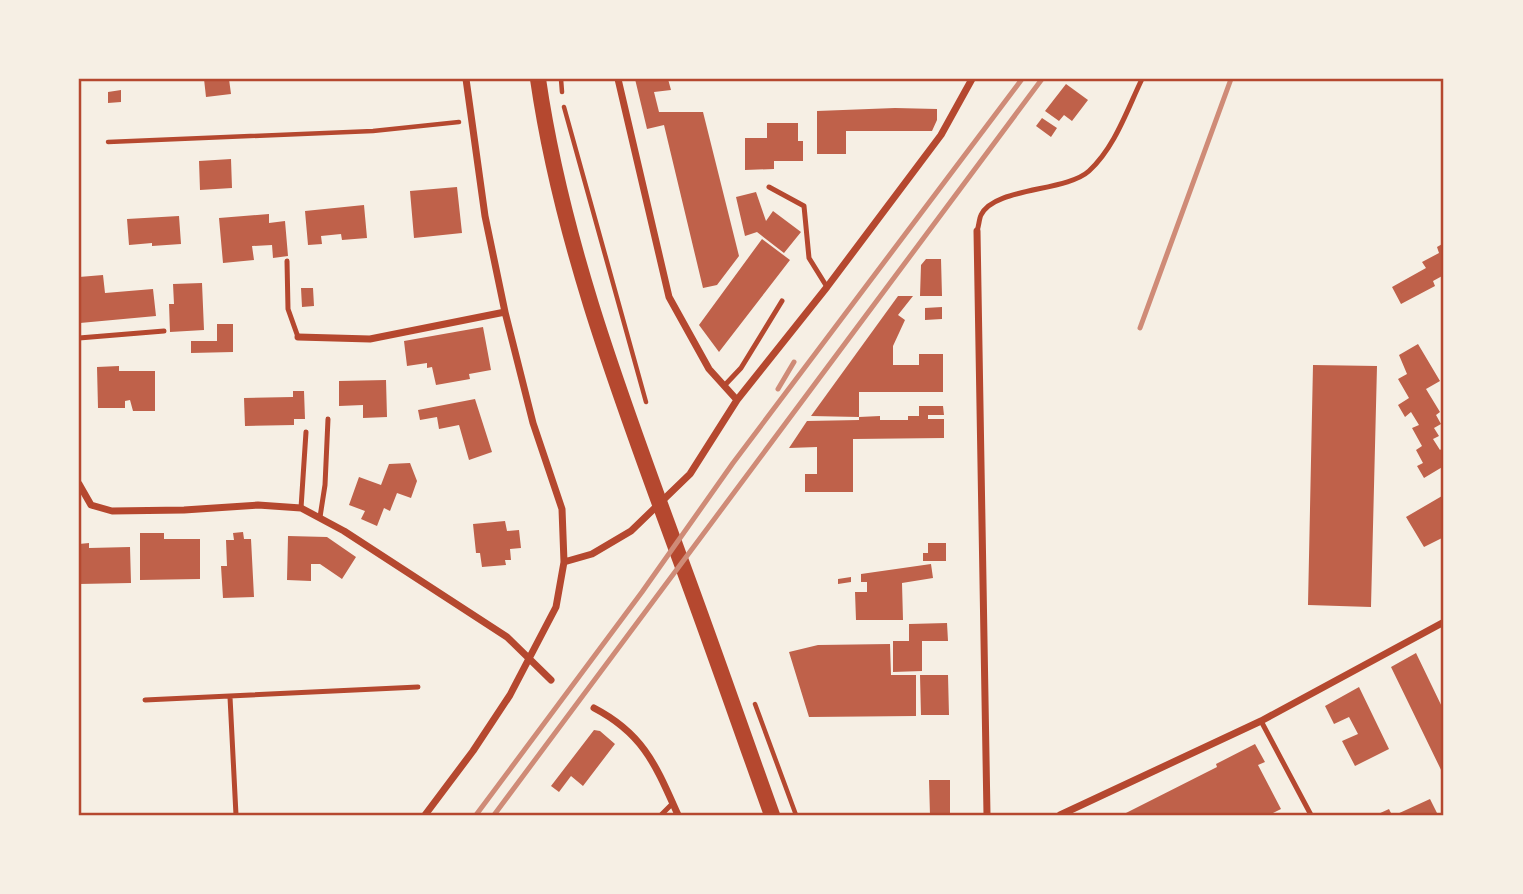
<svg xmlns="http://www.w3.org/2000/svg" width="1523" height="894" viewBox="0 0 1523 894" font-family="'Alegreya Sans',sans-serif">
  <rect width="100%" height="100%" fill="#f6efe4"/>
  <!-- building -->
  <path fill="#bf614a" d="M 204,79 L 229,79 L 231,94 L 206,97 Z
    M 635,79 L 668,79 L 671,90 L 654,92 L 659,112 L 703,112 L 739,256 L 717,285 L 703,288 L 664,125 L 647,129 Z
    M 1066,84 L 1088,100 L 1072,121 L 1064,115 L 1059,121 L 1045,111 Z
    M 121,90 L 121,102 L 108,103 L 108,92 Z
    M 895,108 L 937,109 L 937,120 L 932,131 L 846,131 L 846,154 L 817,154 L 817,111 Z
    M 1042,118 L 1057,128 L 1051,137 L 1036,126 Z
    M 767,123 L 798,123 L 798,141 L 803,141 L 803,161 L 774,161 L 774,169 L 745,170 L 745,138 L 767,138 Z
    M 231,159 L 232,188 L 200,190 L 199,161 Z
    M 457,187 L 462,233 L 414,238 L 410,191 Z
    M 756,192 L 766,221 L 773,211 L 801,232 L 784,253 L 757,232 L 745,236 L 736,197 Z
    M 364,205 L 367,238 L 342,240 L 341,234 L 321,236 L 322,244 L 308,245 L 305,211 Z
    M 269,214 L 269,223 L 285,221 L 288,256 L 273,258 L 272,245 L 252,246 L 254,260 L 223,263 L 219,218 Z
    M 179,216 L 181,244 L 152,246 L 152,243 L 129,245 L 127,219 Z
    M 762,239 L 790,260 L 719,352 L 699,325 Z
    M 1444,243 L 1444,275 L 1433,281 L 1435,286 L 1401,304 L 1392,287 L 1426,268 L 1422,262 L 1439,253 L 1437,247 Z
    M 926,259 L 941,259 L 942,296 L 920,296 L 921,265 Z
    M 103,275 L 105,293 L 153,289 L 156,316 L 80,323 L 79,277 Z
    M 202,283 L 204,330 L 170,332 L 169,304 L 174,304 L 173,284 Z
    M 301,288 L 313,288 L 314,306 L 302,307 Z
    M 898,296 L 913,296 L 898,315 L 905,320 L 893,346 L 893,365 L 919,365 L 919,354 L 943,354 L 943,392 L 859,392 L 859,417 L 880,416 L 880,420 L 908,420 L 908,416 L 919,416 L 919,406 L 943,406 L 944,415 L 928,415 L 928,419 L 944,419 L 944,438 L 853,439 L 853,492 L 805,492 L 805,474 L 817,474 L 817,447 L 789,448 L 807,421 L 859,420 L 859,417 L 811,416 Z
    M 942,307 L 942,319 L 925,320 L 925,308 Z
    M 217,324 L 233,324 L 233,352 L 191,353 L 191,341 L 217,341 Z
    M 483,327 L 491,370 L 469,374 L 470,379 L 436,385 L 432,367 L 427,368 L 427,363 L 407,366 L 404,341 Z
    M 1418,344 L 1440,381 L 1426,389 L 1440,412 L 1436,415 L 1441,424 L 1434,428 L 1439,436 L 1433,439 L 1440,450 L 1444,447 L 1444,466 L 1424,478 L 1417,466 L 1423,463 L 1416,450 L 1422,446 L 1412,428 L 1419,425 L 1411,412 L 1405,417 L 1398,405 L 1409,398 L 1398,379 L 1407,374 L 1399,355 Z
    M 1313,365 L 1377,366 L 1371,607 L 1308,605 Z
    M 119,366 L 119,371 L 155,371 L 155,411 L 133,411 L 130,400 L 125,401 L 125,408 L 98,408 L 97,367 Z
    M 386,380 L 387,417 L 363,418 L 363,405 L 339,406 L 339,381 Z
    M 293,391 L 304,391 L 305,419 L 294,419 L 294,425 L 245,426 L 244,398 L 293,397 Z
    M 475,399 L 492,452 L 469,460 L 459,425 L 439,429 L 437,417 L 420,420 L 418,410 Z
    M 410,463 L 417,481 L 411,498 L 397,493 L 390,511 L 384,508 L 377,526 L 361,519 L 365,511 L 349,505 L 359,477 L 381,485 L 389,464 Z
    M 1442,496 L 1444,500 L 1444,537 L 1424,547 L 1406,517 Z
    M 505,521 L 507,531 L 519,530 L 521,548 L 510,549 L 511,560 L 505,560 L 506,565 L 482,567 L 480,553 L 476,553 L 473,524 Z
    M 243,532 L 244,539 L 251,539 L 254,597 L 223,598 L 221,566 L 227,566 L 226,540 L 234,540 L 233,533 Z
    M 140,533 L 164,533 L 164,539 L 200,539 L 200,579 L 140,580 Z
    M 288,536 L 327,537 L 356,557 L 342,579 L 320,564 L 311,564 L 311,581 L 287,580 Z
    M 89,543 L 89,548 L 130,547 L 131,583 L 79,584 L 79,544 Z
    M 928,543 L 946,543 L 946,561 L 923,561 L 923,553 L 928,553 Z
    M 931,564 L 933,578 L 902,583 L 903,620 L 856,620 L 855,592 L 867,592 L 867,582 L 861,582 L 861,574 Z
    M 851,577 L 851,582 L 838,584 L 838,579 Z
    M 947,623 L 948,641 L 922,641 L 922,671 L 893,672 L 893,641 L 909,641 L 909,624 Z
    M 890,644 L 891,675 L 916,675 L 916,716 L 809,717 L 789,652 L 818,645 Z
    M 1416,653 L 1444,711 L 1444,776 L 1391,667 Z
    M 920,675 L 948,675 L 949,715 L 921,715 Z
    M 1359,687 L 1389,749 L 1355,766 L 1342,741 L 1358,734 L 1349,717 L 1334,724 L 1325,706 Z
    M 594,730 L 600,731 L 615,744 L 583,786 L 571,776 L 559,792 L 551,786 Z
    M 1255,744 L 1265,762 L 1258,765 L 1281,809 L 1269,815 L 1122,815 L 1217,767 L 1216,764 Z
    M 929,780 L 950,780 L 950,815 L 930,815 Z
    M 1430,799 L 1438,815 L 1395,815 Z
    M 1389,809 L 1392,815 L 1376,815 Z"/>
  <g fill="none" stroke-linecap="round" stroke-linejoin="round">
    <!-- path -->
    <path stroke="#b5482f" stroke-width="4.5" d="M 561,79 L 562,92
      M 564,107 L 646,402
      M 108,142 L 373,131 L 459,122
      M 755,704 L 796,815"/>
    <!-- service -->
    <path stroke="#b5482f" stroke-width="5" d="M 769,187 L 804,206 L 809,258 L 827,287
      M 977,231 C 979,226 979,219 981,215 C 994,187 1066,192 1089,171 C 1115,147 1127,110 1142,79
      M 287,261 L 288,309 L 298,337
      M 79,338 L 164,331
      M 724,386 L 741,368 L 782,301
      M 301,508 L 306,432
      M 320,517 L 325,485 L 328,419
      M 230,697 L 236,815
      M 145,700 L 418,687
      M 1261,721 L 1311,815
      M 661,815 L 673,803"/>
    <!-- minor -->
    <path stroke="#b5482f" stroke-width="7" d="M 618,79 L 669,297 L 709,369 L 737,400
      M 977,231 L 987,815
      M 298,337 L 370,339 L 505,312
      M 79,484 L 91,505 L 112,511 L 184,510 L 258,505 L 301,508 L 344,531 L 507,637 L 551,680
      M 564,562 L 592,554 L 631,531 L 690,474 L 737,400 L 827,287 L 941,135 L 972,79
      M 594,708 C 644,734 656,766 678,815
      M 425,815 L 473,751 L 510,695 L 556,607 L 564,562 L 562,509 L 533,423 L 505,312 L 485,216 L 466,79
      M 1060,815 L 1261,721 L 1444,622"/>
    <!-- primary -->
    <path stroke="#b5482f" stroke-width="16" d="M 538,79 C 562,244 622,400 679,556 C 711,642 741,729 772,815"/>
    <!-- rail -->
    <path stroke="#cf8b77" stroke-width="5" d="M 1140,328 L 1231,79
      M 778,389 L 794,362
      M 476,815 L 642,592 L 733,463 L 1022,79
      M 494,815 L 1042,79"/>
  </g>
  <!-- border -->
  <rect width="1523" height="894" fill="none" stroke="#f6efe4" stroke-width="161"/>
  <rect x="80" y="80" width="1362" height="734" fill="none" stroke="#b5482f" stroke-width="2.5"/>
</svg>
